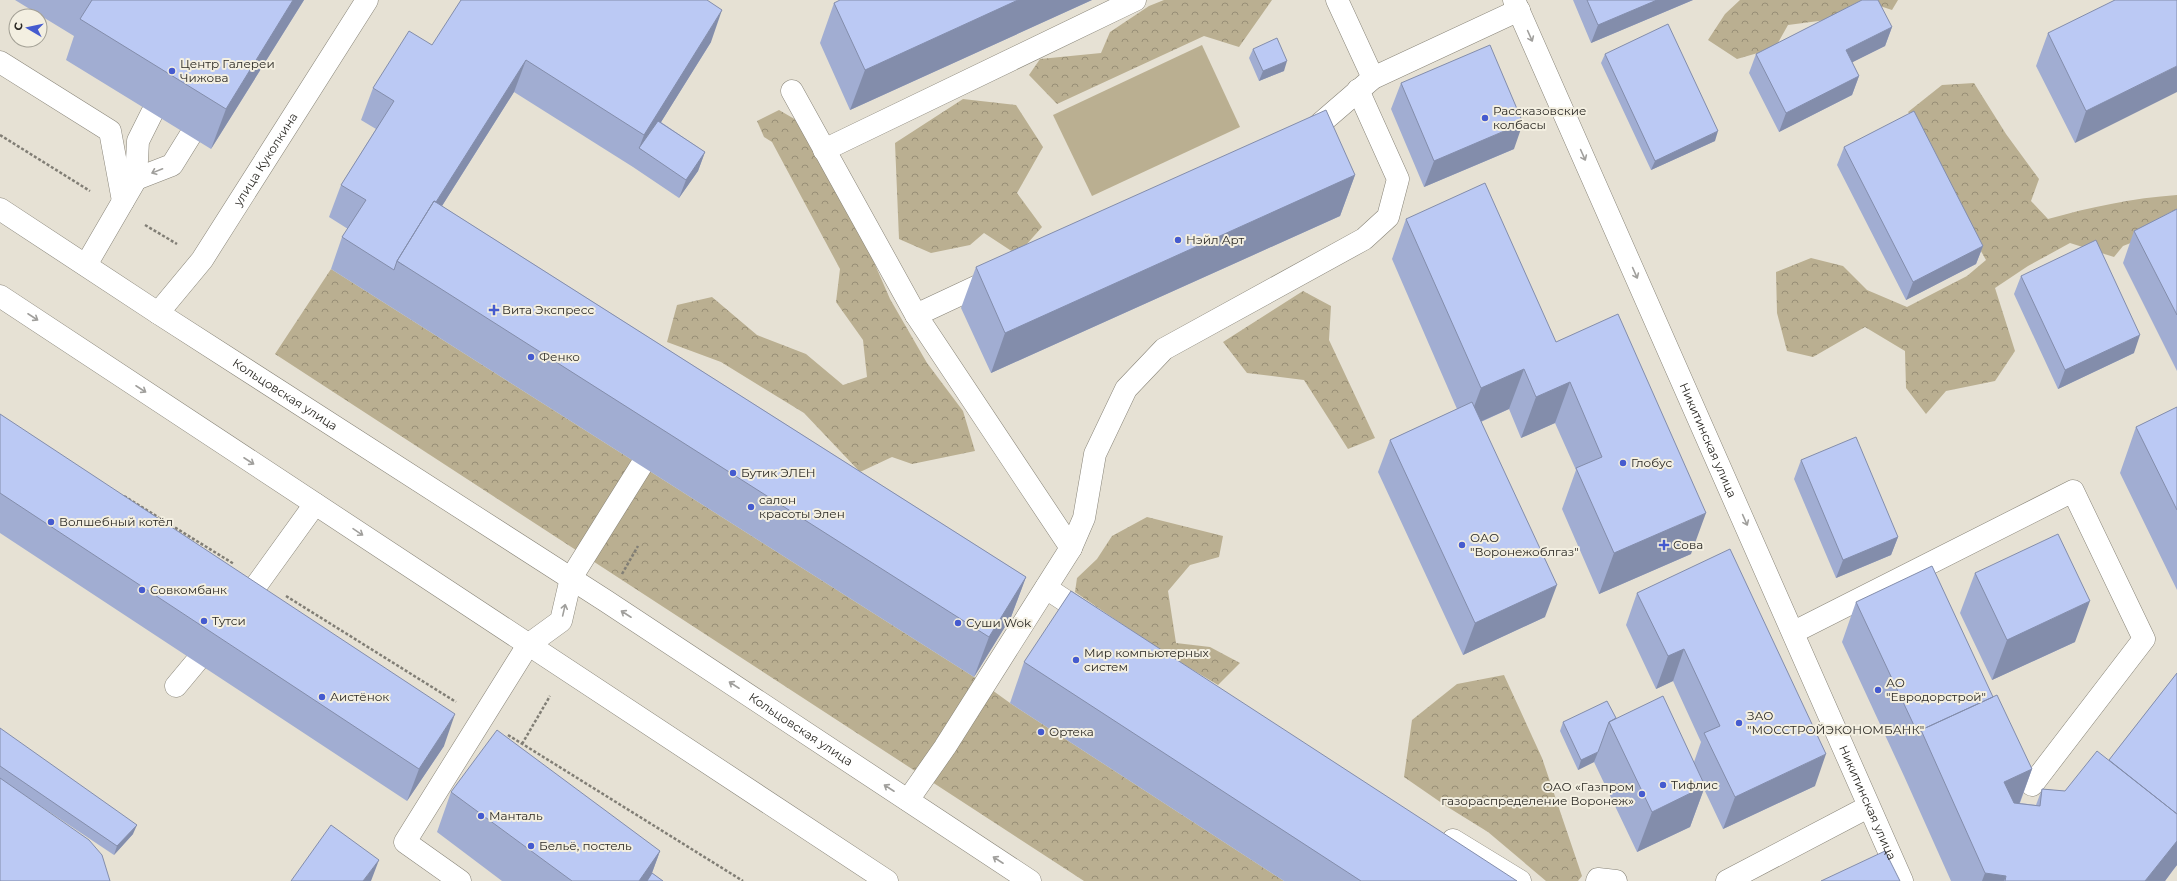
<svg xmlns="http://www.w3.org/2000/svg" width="2177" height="881" viewBox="0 0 2177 881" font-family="Montserrat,sans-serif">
  <defs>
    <pattern id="forest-crowns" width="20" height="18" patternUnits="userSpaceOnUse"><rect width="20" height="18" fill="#baaf91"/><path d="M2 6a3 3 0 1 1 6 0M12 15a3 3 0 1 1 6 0" fill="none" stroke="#978e76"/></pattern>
  </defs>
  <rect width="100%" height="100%" fill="#e6e1d4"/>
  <!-- forest -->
  <path fill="url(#forest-crowns)" d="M 1164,0 L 1272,0 L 1239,47 L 1204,36 L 1057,104 L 1029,75 L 1040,59 L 1101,53 L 1110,32 L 1149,6 Z
    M 1740,0 L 1898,0 L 1892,10 L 1865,1 L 1834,19 L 1788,25 L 1775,48 L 1737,59 L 1708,40 L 1725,14 Z
    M 1974,83 L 2006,134 L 2039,179 L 2031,201 L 2048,219 C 2091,207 2133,198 2177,195 L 2177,225 L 2123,246 L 2114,257 L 2070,243 L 2028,266 L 1995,288 L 2015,351 L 1995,381 L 1946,391 L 1926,414 L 1906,388 L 1905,351 L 1865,327 L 1813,357 L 1787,351 L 1777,313 L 1776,272 L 1811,258 L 1843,266 L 1867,290 L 1907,307 L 1967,276 L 1986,260 L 1944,186 L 1930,142 L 1908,112 L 1942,85 Z
    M 963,99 L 1016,105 L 1043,147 L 1017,193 L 1042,227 L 1026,245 L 1013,252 L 984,233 L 970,245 L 931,253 L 899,239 L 895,143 Z
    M 779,110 L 803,124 L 863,237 L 890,299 L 927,363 L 963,411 L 975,451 L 912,464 L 892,457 L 860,472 L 804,413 L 721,362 L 667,342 L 677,305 L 712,297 L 757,335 L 806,354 L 843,385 L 867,377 L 863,340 L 836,302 L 840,269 L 772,142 L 764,137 L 757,121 Z
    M 331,269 L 974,677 L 1010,703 L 1284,881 L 1084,881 L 275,354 Z
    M 1303,291 L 1331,306 L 1329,340 L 1375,438 L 1348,449 L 1304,380 L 1247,373 L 1223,342 Z
    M 1147,517 L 1223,536 L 1219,557 L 1190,565 L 1168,591 L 1176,643 L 1210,647 L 1240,663 L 1218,685 L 1163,652 L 1075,592 L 1077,578 L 1097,559 L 1112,536 Z
    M 1504,675 L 1542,758 L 1582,876 L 1578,881 L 1546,881 L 1488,832 L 1446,806 L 1404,777 L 1412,720 L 1457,684 Z"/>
  <!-- garden -->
  <path fill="#baaf91" d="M 1202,45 L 1240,127 L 1092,196 L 1053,115 Z"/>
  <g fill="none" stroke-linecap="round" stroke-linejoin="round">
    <defs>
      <g id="minor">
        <path d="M 1337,0 L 1373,78"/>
        <path id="s1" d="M 1514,0 L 1902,881"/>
        <path d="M 0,62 L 110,131 L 123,201"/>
        <path d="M 792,91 L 916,315 L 1071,548"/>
        <path d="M 1305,134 L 1314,129 L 1373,78 L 1519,10"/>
        <path d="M 824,150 L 1135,0"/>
        <path d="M 136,179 L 172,165 L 190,136"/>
        <path d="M 86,265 L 136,179 L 138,141 L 152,113"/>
        <path id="s2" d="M 158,313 L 202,260 L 367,0"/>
        <path d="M 916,315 L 993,279"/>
        <path d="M 571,578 L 641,466"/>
        <path d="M 1046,588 L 1090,617"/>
        <path d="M 240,608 L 315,504"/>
        <path d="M 1794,632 L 2073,491 L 2144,639 L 2032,785"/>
        <path d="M 176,686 L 196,662"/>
        <path d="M 908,800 L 945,747 L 1071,548 L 1084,518 L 1095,454 L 1126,389 L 1164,349 L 1364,239 L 1388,217 L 1398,179 L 1358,90"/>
        <path d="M 1453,840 L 1520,881"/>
        <path d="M 460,881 L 405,842 L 528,645"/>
        <path d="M 1597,881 L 1598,879 L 1616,881"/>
        <path d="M 1727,881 L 1868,807"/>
      </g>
      <g id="major">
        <path id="s3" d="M 0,209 L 158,313 L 606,601 L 1030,881"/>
        <path d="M 0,296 L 887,881"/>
        <path d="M 528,645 L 561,621 L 571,578"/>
      </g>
    </defs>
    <!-- minor casing -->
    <use href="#minor" stroke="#888478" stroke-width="23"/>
    <!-- major casing -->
    <use href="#major" stroke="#888478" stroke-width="23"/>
    <!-- path -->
    <path stroke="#817e75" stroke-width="2.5" stroke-dasharray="3 2" stroke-linecap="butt" d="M 0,135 L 90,191
      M 145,225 L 177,244
      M 124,496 L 234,564
      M 622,574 L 638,546
      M 286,596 L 456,702
      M 508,735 L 743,881
      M 522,744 L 550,696"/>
    <!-- minor -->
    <use href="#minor" stroke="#fff" stroke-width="22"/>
    <!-- major -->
    <use href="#major" stroke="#fff" stroke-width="22"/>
  </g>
  <!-- wall -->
  <path fill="#a1add2" d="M 15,0 L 304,0 L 211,149 L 66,60 L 74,36 Z
    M 1092,0 L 850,110 L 820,43 L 834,3 Z
    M 1573,0 L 1693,0 L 1591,43 Z
    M 2177,0 L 2075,143 L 2036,66 L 2048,33 Z
    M 1892,27 L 1885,46 L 1852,62 L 1859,76 L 1852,95 L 1779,132 L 1749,73 L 1756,54 Z
    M 711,42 L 661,122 L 705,152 L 698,171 L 679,198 L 633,167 L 514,92 L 442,206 L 1026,577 L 1011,617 L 974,677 L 331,269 L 342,237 L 348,229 L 329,217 L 341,185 L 376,129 L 361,120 L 373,88 L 432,45 Z
    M 1253,49 L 1284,71 L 1259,81 L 1249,58 Z
    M 1605,54 L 1715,141 L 1651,170 L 1601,63 Z
    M 1401,83 L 1514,149 L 1424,187 L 1391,109 Z
    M 1844,147 L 1983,246 L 1976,264 L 1906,300 L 1837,165 Z
    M 1355,175 L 1340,216 L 991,373 L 961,308 L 976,267 Z
    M 2177,209 L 2177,371 L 2123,263 L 2134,231 Z
    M 1406,219 L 1556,342 L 1691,554 L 1599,594 L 1562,509 L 1576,470 L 1555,423 L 1521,438 L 1509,409 L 1481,422 L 1545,617 L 1463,655 L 1378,472 L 1390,440 L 1457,409 L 1392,259 Z
    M 2021,276 L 2134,353 L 2058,389 L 2014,294 Z
    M 2177,407 L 2177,590 L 2120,473 L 2136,427 Z
    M 0,414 L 444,746 L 407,801 L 0,533 Z
    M 1801,460 L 1898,537 L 1891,555 L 1836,578 L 1794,479 Z
    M 1975,573 L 2075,642 L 1992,680 L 1960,613 Z
    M 1637,593 L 1815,786 L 1723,829 L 1704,789 L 1690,827 L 1637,852 L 1594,762 L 1578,770 L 1560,731 L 1563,722 L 1616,718 L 1694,762 L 1701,742 L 1673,681 L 1656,689 L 1626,625 Z
    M 1856,602 L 1993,697 L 2032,769 L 2020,803 L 2036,805 L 2042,789 L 2065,791 L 2109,760 L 2177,673 L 2177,865 L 2165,881 L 1951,881 L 1904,776 L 1842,642 Z
    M 1024,662 L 1517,881 L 1284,881 L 1010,703 Z
    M 0,728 L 133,834 L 114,855 L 21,793 L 0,881 Z
    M 451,792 L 660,851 L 652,873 L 663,881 L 502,881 L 437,832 Z"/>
  <!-- shaded-wall -->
  <path fill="#838dab" d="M 293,0 L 304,0 L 211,149 L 226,109 Z
    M 1018,0 L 1092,0 L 850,110 L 865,70 Z
    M 1657,0 L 1693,0 L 1591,43 L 1598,25 Z
    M 722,10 L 711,42 L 643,151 L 639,148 L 644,135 Z
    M 1892,27 L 1885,46 L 1839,69 L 1846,50 Z
    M 526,60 L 514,92 L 404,266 L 398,262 Z
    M 1287,61 L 1284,71 L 1259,81 L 1263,71 Z
    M 2177,66 L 2177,92 L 2075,143 L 2086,111 Z
    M 1859,76 L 1852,95 L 1779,132 L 1786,113 Z
    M 1523,123 L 1514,149 L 1424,187 L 1434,161 Z
    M 1718,131 L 1715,141 L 1651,170 L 1655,161 Z
    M 705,152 L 698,171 L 679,198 L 686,180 Z
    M 1355,175 L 1340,216 L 991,373 L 1005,333 Z
    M 1983,246 L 1976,264 L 1906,300 L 1913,282 Z
    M 2140,335 L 2134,353 L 2058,389 L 2065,370 Z
    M 1524,369 L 1509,409 L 1466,428 L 1481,388 Z
    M 1570,382 L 1555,423 L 1521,438 L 1536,397 Z
    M 1706,513 L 1691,554 L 1599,594 L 1614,553 Z
    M 1898,537 L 1891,555 L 1836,578 L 1843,560 Z
    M 1026,577 L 1011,617 L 974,677 L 989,637 Z
    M 1557,585 L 1545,617 L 1463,655 L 1475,623 Z
    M 2090,601 L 2075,642 L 1992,680 L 2007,640 Z
    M 1684,649 L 1673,681 L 1656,689 L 1668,656 Z
    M 455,714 L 444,746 L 407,801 L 419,769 Z
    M 1598,752 L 1594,762 L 1578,770 L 1581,760 Z
    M 1826,754 L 1815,786 L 1723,829 L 1735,797 Z
    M 2032,769 L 2015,815 L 2004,782 Z
    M 1705,786 L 1690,827 L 1637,852 L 1652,812 Z
    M 137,825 L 133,834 L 114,855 L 117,846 Z
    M 2177,841 L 2177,860 L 2173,870 L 2165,881 L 2145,881 Z
    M 660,851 L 649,881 L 639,881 Z
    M 379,860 L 371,881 L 363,881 Z
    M 2177,860 L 2177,865 L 2173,870 Z
    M 1985,873 L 2006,876 L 2004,881 L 1982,881 Z"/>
  <!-- building -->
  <path fill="#bbc9f4" stroke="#838dab" d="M 92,0 L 293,0 L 226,109 L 80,19 Z
    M 461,0 L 707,0 L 722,10 L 644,135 L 526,60 L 436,202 L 434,201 L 397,261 L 394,270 L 342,237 L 366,200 L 341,185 L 394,101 L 373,88 L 409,31 L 432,45 Z
    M 840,0 L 1018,0 L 865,70 L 834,3 Z
    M 1587,0 L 1657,0 L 1598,25 Z
    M 1862,0 L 1878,0 L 1892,27 L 1846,50 L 1859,76 L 1786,113 L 1756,54 Z
    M 2115,0 L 2177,0 L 2177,66 L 2086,111 L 2048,33 Z
    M 1668,24 L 1718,131 L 1655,161 L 1605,54 Z
    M 1277,38 L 1287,61 L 1263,71 L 1253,49 Z
    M 1490,45 L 1523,123 L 1434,161 L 1401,83 Z
    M 1326,110 L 1355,175 L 1005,333 L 976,267 Z
    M 1914,111 L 1983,246 L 1913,282 L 1844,147 Z
    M 658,121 L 705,152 L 686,180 L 639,148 Z
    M 1485,183 L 1556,342 L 1618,314 L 1706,513 L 1614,553 L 1576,468 L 1602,457 L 1570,382 L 1536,397 L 1524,369 L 1481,388 L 1406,219 Z
    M 434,201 L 1026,577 L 989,637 L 397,261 Z
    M 2177,209 L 2177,315 L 2134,231 Z
    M 2096,240 L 2140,335 L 2065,370 L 2021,276 Z
    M 1472,402 L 1557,585 L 1475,623 L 1390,440 Z
    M 2177,407 L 2177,510 L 2136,427 Z
    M 0,414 L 455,714 L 419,769 L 0,493 Z
    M 1856,437 L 1898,537 L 1843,560 L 1801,460 Z
    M 2058,534 L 2090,601 L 2007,640 L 1975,573 Z
    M 1730,549 L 1826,754 L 1735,797 L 1704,733 L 1720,726 L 1684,649 L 1668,656 L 1637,593 Z
    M 1932,566 L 1993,697 L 1921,730 L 1919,736 L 1856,602 Z
    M 1071,591 L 1517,881 L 1361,881 L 1024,662 Z
    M 2177,673 L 2177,814 L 2109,760 Z
    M 1997,695 L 2032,769 L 2004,782 L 2014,803 L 2040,806 L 2042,789 L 2065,791 L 2097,751 L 2177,814 L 2177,841 L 2145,881 L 2005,881 L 2006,876 L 1985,873 L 1921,730 Z
    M 1663,696 L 1705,786 L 1652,812 L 1609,722 Z
    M 1607,701 L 1616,718 L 1609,722 L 1598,752 L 1581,760 L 1563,722 Z
    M 0,728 L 137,825 L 117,846 L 0,766 Z
    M 497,730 L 660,851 L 639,881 L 572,881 L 451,792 Z
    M 0,778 L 89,840 L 102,855 L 110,881 L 0,881 Z
    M 331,825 L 379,860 L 363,881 L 291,881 Z
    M 1885,851 L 1900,881 L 1821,881 Z
    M 652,873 L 663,881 L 647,881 Z"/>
  <!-- one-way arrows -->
  <defs><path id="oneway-shaft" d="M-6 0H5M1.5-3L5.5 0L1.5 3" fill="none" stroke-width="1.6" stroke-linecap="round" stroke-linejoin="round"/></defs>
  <g stroke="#a09f9c">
    <use href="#oneway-shaft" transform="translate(1530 36) rotate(66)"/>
    <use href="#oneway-shaft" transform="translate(1583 155) rotate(66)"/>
    <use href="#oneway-shaft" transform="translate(157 171) rotate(158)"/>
    <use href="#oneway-shaft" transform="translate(1635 273) rotate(66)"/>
    <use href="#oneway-shaft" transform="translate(33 317) rotate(33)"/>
    <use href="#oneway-shaft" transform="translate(141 389) rotate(33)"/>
    <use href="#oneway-shaft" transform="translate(249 461) rotate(33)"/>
    <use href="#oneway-shaft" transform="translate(1745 520) rotate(66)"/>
    <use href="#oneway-shaft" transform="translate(358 532) rotate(34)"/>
    <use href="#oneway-shaft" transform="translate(564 610) rotate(-77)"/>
    <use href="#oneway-shaft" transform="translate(626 614) rotate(-147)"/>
    <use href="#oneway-shaft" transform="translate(734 685) rotate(-147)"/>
    <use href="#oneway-shaft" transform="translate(889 788) rotate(-147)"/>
    <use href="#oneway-shaft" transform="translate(998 860) rotate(-147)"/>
  </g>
  <!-- markers -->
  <g fill="#455bcf" stroke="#f3efe1" stroke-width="1.5">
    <circle cx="172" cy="71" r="4"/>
    <circle cx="1485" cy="118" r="4"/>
    <circle cx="1178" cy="240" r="4"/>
    <path d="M492 304h4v4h4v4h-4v4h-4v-4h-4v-4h4z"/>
    <circle cx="531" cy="357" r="4"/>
    <circle cx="1623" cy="463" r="4"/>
    <circle cx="733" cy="473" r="4"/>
    <circle cx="751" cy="507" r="4"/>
    <circle cx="51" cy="522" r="4"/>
    <circle cx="1462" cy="545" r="4"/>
    <path d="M1662 539h4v4h4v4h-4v4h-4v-4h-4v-4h4z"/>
    <circle cx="142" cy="590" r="4"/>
    <circle cx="204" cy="621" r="4"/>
    <circle cx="958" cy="623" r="4"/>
    <circle cx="1076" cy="660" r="4"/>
    <circle cx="1878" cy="690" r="4"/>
    <circle cx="322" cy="697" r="4"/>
    <circle cx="1739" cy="723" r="4"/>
    <circle cx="1041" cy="732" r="4"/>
    <circle cx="1663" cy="785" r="4"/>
    <circle cx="1642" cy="794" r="4"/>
    <circle cx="481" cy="816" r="4"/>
    <circle cx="531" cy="846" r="4"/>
  </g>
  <g text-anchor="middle" stroke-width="4" stroke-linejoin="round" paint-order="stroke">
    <!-- poi labels -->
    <g font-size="12" fill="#2b2924" stroke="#f3efe1" text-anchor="start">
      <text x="180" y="68">Центр Галереи<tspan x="180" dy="14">Чижова</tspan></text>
      <text x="1493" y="115">Рассказовские<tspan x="1493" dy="14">колбасы</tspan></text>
      <text x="1186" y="244">Нэйл Арт</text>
      <text x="502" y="314">Вита Экспресс</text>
      <text x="539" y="361">Фенко</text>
      <text x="1631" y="467">Глобус</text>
      <text x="741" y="477">Бутик ЭЛЕН</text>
      <text x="759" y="504">салон<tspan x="759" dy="14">красоты Элен</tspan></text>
      <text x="59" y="526">Волшебный котёл</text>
      <text x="1470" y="542">ОАО<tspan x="1470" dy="14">"Воронежоблгаз"</tspan></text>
      <text x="1673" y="549">Сова</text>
      <text x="150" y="594">Совкомбанк</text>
      <text x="212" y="625">Тутси</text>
      <text x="966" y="627">Суши Wok</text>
      <text x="1084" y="657">Мир компьютерных<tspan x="1084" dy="14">систем</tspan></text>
      <text x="1886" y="687">АО<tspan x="1886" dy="14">"Евродорстрой"</tspan></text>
      <text x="330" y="701">Аистёнок</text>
      <text x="1747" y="720">ЗАО<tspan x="1747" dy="14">"МОССТРОЙЭКОНОМБАНК"</tspan></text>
      <text x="1049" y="736">Ортека</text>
      <text x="1671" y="789">Тифлис</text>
      <text x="1634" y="791" text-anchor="end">ОАО «Газпром<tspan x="1634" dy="14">газораспределение Воронеж»</tspan></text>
      <text x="489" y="820">Манталь</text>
      <text x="539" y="850">Бельё, постель</text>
    </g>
    <!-- street labels -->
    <g font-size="12" fill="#2b2924" stroke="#f3efe1">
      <text dy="4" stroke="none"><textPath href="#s2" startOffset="188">улица Куколкина</textPath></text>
      <text dy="4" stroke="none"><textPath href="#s3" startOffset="340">Кольцовская улица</textPath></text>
      <text dy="4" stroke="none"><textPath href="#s1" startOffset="481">Никитинская улица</textPath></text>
      <text dy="4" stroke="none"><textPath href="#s3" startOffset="955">Кольцовская улица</textPath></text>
      <text dy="4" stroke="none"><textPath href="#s1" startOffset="877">Никитинская улица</textPath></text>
    </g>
  </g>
  <!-- north arrow -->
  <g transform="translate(28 28) rotate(279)"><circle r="19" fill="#f3efe1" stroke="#a3a095"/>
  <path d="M0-3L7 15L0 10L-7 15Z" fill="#455bcf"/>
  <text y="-6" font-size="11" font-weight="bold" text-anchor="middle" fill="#2b2924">С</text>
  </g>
</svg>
